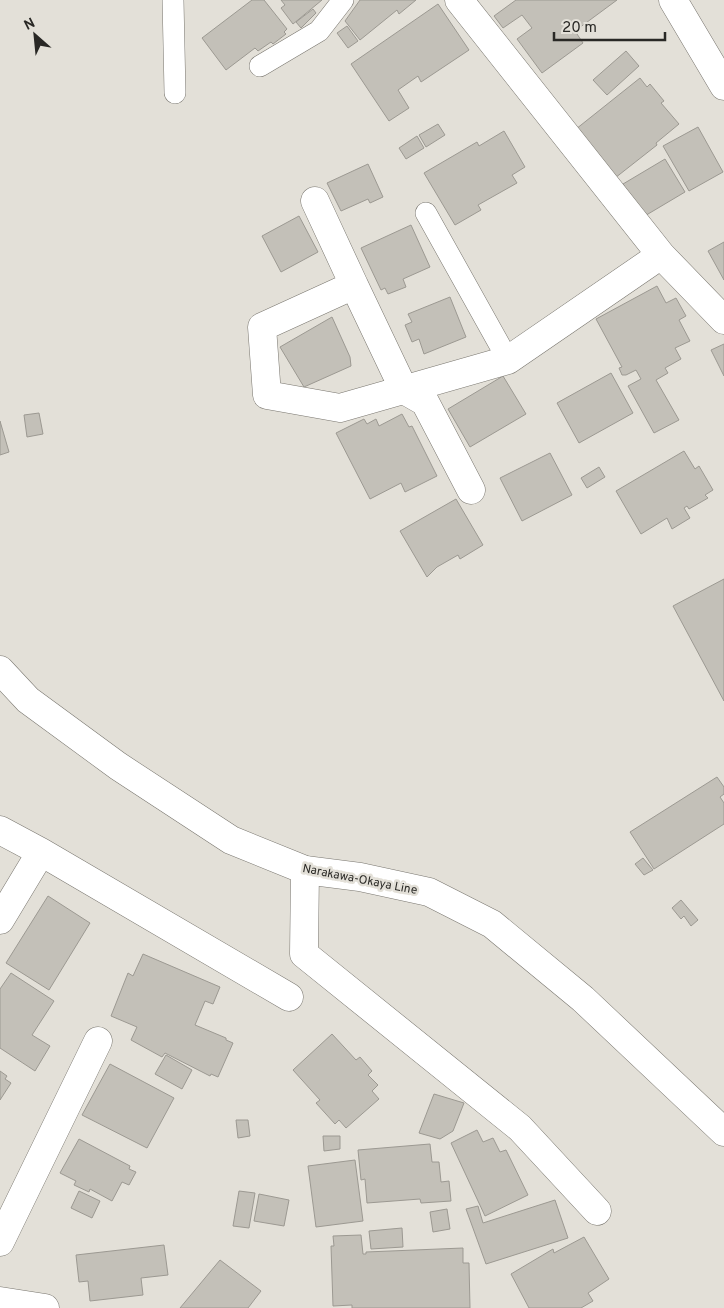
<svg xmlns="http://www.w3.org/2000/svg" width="724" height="1308" viewBox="0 0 724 1308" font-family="Overpass,sans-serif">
  <rect width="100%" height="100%" fill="#e3e0d8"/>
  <!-- building -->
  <path fill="#c3c0b8" stroke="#9c9992" d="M 252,0 L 264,0 L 287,29 L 284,32 L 286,34 L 273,44 L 271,42 L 258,51 L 255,48 L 226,70 L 202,38 Z
    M 281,0 L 322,0 L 293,24 L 281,8 L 285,5 Z
    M 360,0 L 416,0 L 399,14 L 397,10 L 360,40 L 345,21 Z
    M 516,0 L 617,0 L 575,31 L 583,43 L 542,73 L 517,39 L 532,28 L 522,15 L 503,28 L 494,16 Z
    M 438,4 L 469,50 L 421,82 L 418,76 L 398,90 L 409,108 L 389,121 L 351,64 Z
    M 313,9 L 316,13 L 301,28 L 296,22 Z
    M 347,26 L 358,41 L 348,48 L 337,33 Z
    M 626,51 L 639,66 L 607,95 L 593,80 Z
    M 640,78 L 647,87 L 650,84 L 664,101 L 661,103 L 679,124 L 656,143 L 657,145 L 615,178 L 571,133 Z
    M 438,124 L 445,135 L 426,147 L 419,135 Z
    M 698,127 L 723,172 L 689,191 L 663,146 Z
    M 504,131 L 525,167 L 512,175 L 517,183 L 478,205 L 481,210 L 455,225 L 424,173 L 477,142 L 479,146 Z
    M 417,136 L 424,148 L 406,159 L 399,148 Z
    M 665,159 L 685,192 L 643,217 L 623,184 Z
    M 368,164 L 383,197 L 370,203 L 368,199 L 341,211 L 327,183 Z
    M 299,216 L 318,252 L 281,272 L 262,236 Z
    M 411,225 L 430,267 L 403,279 L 406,287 L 388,294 L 385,288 L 381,290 L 361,248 Z
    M 724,242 L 724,280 L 708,251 Z
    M 657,286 L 666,303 L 676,298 L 686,316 L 679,320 L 690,341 L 675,348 L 681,359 L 665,368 L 668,373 L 656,380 L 679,420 L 654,433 L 628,386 L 641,379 L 636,370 L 626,375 L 622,375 L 619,368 L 622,367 L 596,319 Z
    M 450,297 L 466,337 L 424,354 L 419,339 L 412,342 L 405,325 L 412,322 L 408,314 Z
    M 332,317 L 350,357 L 351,366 L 304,387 L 280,347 Z
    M 724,344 L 724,376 L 711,350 Z
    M 611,373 L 633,413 L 579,443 L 557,403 Z
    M 503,376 L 526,414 L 470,447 L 448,409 Z
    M 39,413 L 43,434 L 27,437 L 24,415 Z
    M 402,414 L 409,427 L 412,426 L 437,476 L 405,492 L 401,483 L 370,499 L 336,433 L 364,419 L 367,424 L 376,419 L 379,426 Z
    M 0,421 L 9,452 L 0,455 Z
    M 684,451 L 695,469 L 699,466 L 713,490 L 705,495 L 708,498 L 689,509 L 687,506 L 684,508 L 690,518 L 672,529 L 667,518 L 641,534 L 616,491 Z
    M 550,453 L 572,495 L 522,521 L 500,478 Z
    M 599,467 L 605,477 L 587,488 L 581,478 Z
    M 456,499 L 483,545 L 460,559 L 458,555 L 437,567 L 427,577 L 400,531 Z
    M 724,579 L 724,701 L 673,606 Z
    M 717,777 L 724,787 L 724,794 L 720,797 L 724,803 L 724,824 L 654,869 L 630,832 Z
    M 643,858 L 653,870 L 644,875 L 635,864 Z
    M 48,896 L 90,923 L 49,990 L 6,963 Z
    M 681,900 L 698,920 L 691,926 L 684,916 L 681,919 L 672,908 Z
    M 143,954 L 220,987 L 213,1004 L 205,1001 L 195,1025 L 226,1038 L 226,1040 L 233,1043 L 218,1077 L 211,1074 L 210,1076 L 165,1053 L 162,1057 L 131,1040 L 137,1027 L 111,1016 L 128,973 L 133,976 Z
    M 11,973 L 54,1001 L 32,1035 L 50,1046 L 35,1071 L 0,1048 L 0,989 Z
    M 332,1034 L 356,1060 L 360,1057 L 372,1071 L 368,1075 L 378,1085 L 372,1091 L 379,1099 L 346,1128 L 339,1120 L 335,1124 L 316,1103 L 320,1100 L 293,1070 Z
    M 166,1055 L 192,1070 L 182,1089 L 155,1074 Z
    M 110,1064 L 174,1098 L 147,1148 L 82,1115 Z
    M 0,1071 L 7,1076 L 5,1079 L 11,1083 L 0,1100 Z
    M 434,1094 L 464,1103 L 453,1131 L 440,1139 L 419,1133 Z
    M 236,1120 L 248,1120 L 250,1136 L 238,1138 Z
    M 477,1130 L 483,1142 L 493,1138 L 500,1152 L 506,1150 L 528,1195 L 485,1216 L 451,1143 Z
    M 323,1136 L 340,1136 L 340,1149 L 324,1151 Z
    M 79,1139 L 130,1166 L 129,1169 L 136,1172 L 129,1185 L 122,1182 L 112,1201 L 90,1189 L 89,1192 L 74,1185 L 76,1181 L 60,1173 Z
    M 430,1144 L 432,1162 L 439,1162 L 441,1182 L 449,1181 L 451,1201 L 421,1203 L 420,1199 L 367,1203 L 365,1179 L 361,1180 L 358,1150 Z
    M 355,1160 L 363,1221 L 316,1227 L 308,1166 Z
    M 79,1191 L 100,1201 L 92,1218 L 71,1208 Z
    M 239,1191 L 255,1193 L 249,1228 L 233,1226 Z
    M 259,1194 L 289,1200 L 284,1226 L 254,1221 Z
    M 555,1200 L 568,1238 L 486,1264 L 466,1209 L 478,1206 L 483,1223 Z
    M 447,1209 L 450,1229 L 433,1232 L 430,1212 Z
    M 402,1228 L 403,1247 L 371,1249 L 369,1231 Z
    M 361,1235 L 363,1254 L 366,1254 L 366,1252 L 463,1248 L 463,1263 L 469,1263 L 470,1308 L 352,1308 L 352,1305 L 333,1306 L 331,1246 L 334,1246 L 333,1236 Z
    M 584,1237 L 609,1279 L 588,1293 L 593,1301 L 581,1308 L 529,1308 L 511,1274 L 553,1249 L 554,1253 Z
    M 164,1245 L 168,1275 L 141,1278 L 143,1295 L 90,1301 L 88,1281 L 79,1282 L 76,1255 Z
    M 220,1260 L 261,1291 L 248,1308 L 180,1308 Z"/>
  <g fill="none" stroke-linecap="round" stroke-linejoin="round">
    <defs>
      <path id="lane" d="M 173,0 L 175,93
        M 260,66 L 319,31 L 343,0
        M 426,213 L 508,360"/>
      <path id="street" d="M 459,0 L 661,255 L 724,320
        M 315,201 L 354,285
        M 471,490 L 425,402 L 404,390 L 354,285 L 262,327 L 267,395 L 340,408 L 508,360 L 661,255
        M 0,830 L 41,852 L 0,920
        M 41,852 L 289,997
        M 305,870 L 304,954 L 520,1128 L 597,1211
        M 0,1242 L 98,1041
        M 0,1301 L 45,1308"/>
      <path id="secondary" d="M 673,0 L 724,86
        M 0,670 L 28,700 L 118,766 L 231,840 L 305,870 L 360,877 L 429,892 L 492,924 L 583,999 L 724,1132"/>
    </defs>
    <!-- lane casing -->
    <use href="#lane" stroke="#79766f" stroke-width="22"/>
    <!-- street casing -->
    <use href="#street" stroke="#79766f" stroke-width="29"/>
    <!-- secondary casing -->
    <use href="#secondary" stroke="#79766f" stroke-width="29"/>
    <!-- lane -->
    <use href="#lane" stroke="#fff" stroke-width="21"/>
    <!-- street -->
    <use href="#street" stroke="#fff" stroke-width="28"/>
    <!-- secondary -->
    <use href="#secondary" stroke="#fff" stroke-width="28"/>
  </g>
  <g text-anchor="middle" stroke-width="5" stroke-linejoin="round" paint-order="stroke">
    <!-- street labels -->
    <g font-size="12" fill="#292825" stroke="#e3e0d8">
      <text transform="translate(360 879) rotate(11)" y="4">Narakawa-Okaya Line</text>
    </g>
  </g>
  <!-- north arrow -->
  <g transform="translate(35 35) rotate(333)" stroke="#e3e0d8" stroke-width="4" paint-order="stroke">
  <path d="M0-4L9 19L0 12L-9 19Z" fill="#292825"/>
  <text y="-8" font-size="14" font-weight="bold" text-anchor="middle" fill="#292825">N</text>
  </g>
  <!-- scale -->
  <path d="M554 32v8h111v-8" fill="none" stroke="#292825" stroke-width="2.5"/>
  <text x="562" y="32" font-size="15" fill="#292825" stroke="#e3e0d8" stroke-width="4" paint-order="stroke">20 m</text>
</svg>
